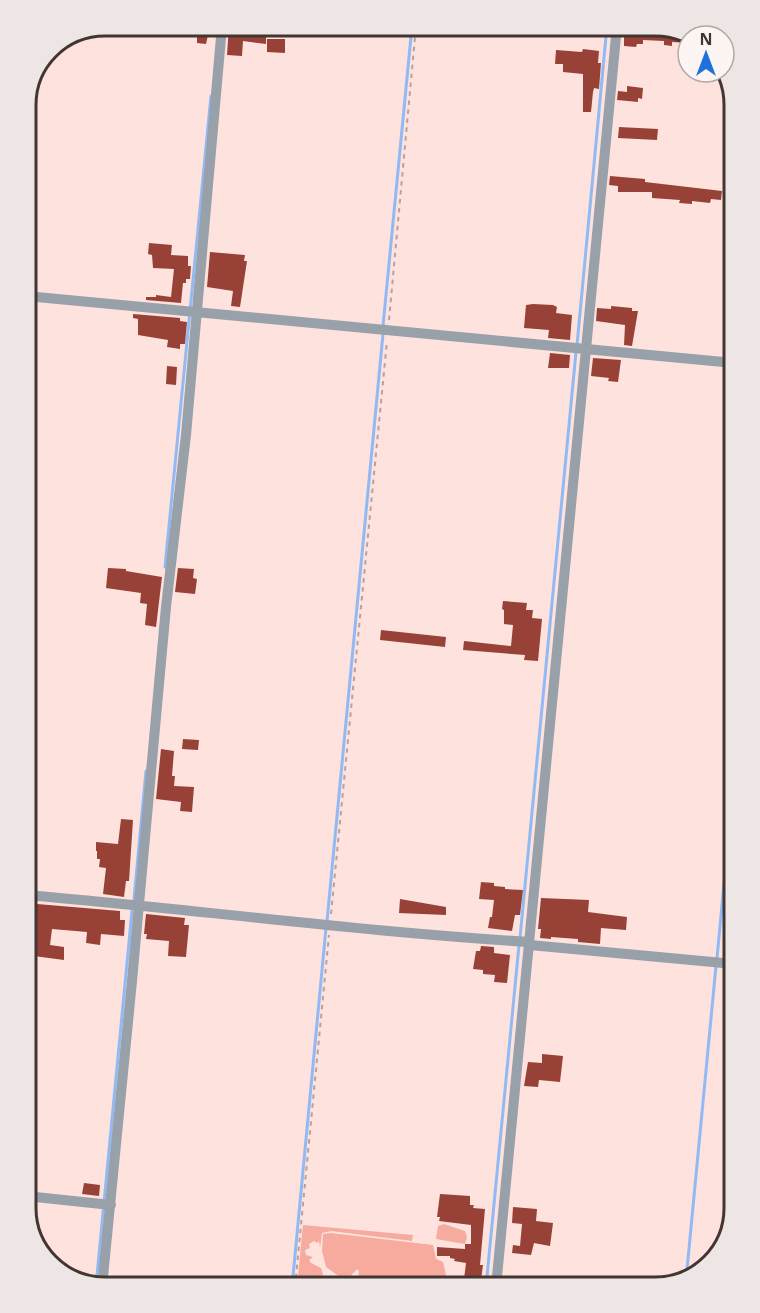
<svg xmlns="http://www.w3.org/2000/svg" width="760" height="1313" viewBox="0 0 760 1313" font-family="'Open Sans',sans-serif">
  <rect width="100%" height="100%" fill="#fee2dd"/>
  <!-- green -->
  <path fill="#f7aa9e" d="M 444,1224 L 465,1231 L 467,1237 L 465,1244 L 436,1239 L 438,1226 Z
    M 303,1225 L 413,1235 L 412,1241 L 331,1231 L 322,1233 L 320,1248 L 319,1241 L 317,1243 L 314,1241 L 309,1244 L 310,1248 L 305,1250 L 306,1255 L 313,1257 L 309,1260 L 311,1263 L 321,1268 L 323,1274 L 321,1280 L 305,1287 L 297,1287 Z
    M 331,1233 L 433,1245 L 436,1259 L 443,1262 L 448,1284 L 452,1287 L 405,1287 L 406,1277 L 404,1276 L 400,1287 L 372,1285 L 358,1281 L 359,1271 L 357,1269 L 348,1279 L 340,1277 L 326,1267 L 322,1251 L 323,1234 Z
    M 330,1280 L 355,1287 L 311,1287 Z"/>
  <g fill="none" stroke-linecap="round" stroke-linejoin="round">
    <!-- stream -->
    <path stroke="#91baf4" stroke-width="3" d="M 383,326 L 412,26
      M 577,345 L 607,26
      M 165,567 L 211,96
      M 134,899 L 146,771
      M 327,921 L 383,334
      M 520,938 L 576,352
      M 717,958 L 734,777
      M 686,1280 L 716,966
      M 96,1286 L 132,911
      M 292,1287 L 326,928
      M 486,1287 L 519,945"/>
  </g>
  <!-- building -->
  <path fill="#984237" d="M 189,26 L 210,26 L 206,44 L 197,43 L 197,35 L 188,34 Z
    M 229,26 L 259,26 L 259,29 L 262,29 L 261,34 L 266,35 L 266,44 L 243,41 L 242,56 L 227,55 Z
    M 629,28 L 677,31 L 688,35 L 688,43 L 672,42 L 672,46 L 664,45 L 664,41 L 643,40 L 643,44 L 637,44 L 636,47 L 624,46 L 624,32 L 628,33 Z
    M 267,39 L 285,39 L 285,53 L 267,52 Z
    M 583,49 L 599,51 L 598,63 L 601,63 L 599,89 L 594,88 L 593,92 L 591,112 L 583,112 L 583,74 L 563,72 L 563,64 L 555,64 L 556,50 L 582,52 Z
    M 627,86 L 643,88 L 642,99 L 638,98 L 638,102 L 617,100 L 618,91 L 627,92 Z
    M 619,127 L 658,129 L 657,140 L 618,138 Z
    M 610,176 L 645,179 L 645,182 L 722,191 L 721,200 L 711,199 L 710,203 L 692,201 L 692,204 L 679,203 L 680,200 L 652,198 L 652,192 L 618,192 L 618,186 L 609,185 Z
    M 149,243 L 172,245 L 171,255 L 188,256 L 188,266 L 191,266 L 190,279 L 186,279 L 186,283 L 183,283 L 181,303 L 146,300 L 146,297 L 156,297 L 156,295 L 171,297 L 174,269 L 153,268 L 152,255 L 148,254 Z
    M 210,252 L 245,255 L 244,261 L 247,261 L 240,307 L 231,306 L 233,291 L 207,287 Z
    M 533,304 L 553,305 L 557,307 L 556,313 L 572,315 L 570,340 L 548,338 L 549,330 L 524,328 L 526,305 Z
    M 611,306 L 632,308 L 632,311 L 638,311 L 632,346 L 624,345 L 625,325 L 596,321 L 597,308 L 611,309 Z
    M 133,314 L 180,318 L 180,321 L 187,322 L 185,344 L 180,344 L 180,349 L 167,347 L 168,340 L 138,335 L 138,319 L 133,318 Z
    M 550,353 L 570,355 L 569,368 L 548,368 Z
    M 593,358 L 621,360 L 618,382 L 608,381 L 609,378 L 591,376 Z
    M 167,366 L 177,367 L 176,385 L 166,384 Z
    M 108,568 L 126,569 L 126,571 L 162,577 L 156,627 L 145,625 L 147,604 L 140,603 L 141,593 L 106,588 Z
    M 178,568 L 194,569 L 193,578 L 197,579 L 195,594 L 175,592 Z
    M 503,601 L 527,603 L 526,610 L 533,610 L 532,618 L 542,619 L 538,661 L 524,660 L 525,655 L 463,650 L 464,641 L 511,646 L 513,625 L 504,624 L 504,610 L 502,609 Z
    M 381,630 L 446,637 L 445,647 L 380,640 Z
    M 183,739 L 199,740 L 198,750 L 182,749 Z
    M 161,749 L 174,751 L 172,776 L 175,776 L 174,786 L 194,787 L 192,812 L 180,811 L 181,802 L 156,799 Z
    M 121,819 L 133,820 L 129,881 L 126,881 L 124,897 L 103,894 L 106,868 L 99,867 L 100,859 L 97,859 L 97,851 L 96,851 L 96,842 L 118,844 Z
    M 481,882 L 494,883 L 494,886 L 505,887 L 505,889 L 523,890 L 520,915 L 515,915 L 512,931 L 488,928 L 490,917 L 492,917 L 494,900 L 479,899 Z
    M 541,898 L 589,900 L 588,912 L 627,917 L 626,930 L 601,928 L 600,944 L 578,942 L 578,939 L 551,937 L 551,939 L 540,938 L 541,929 L 538,929 Z
    M 400,899 L 446,907 L 446,915 L 399,913 Z
    M 37,904 L 120,911 L 120,920 L 125,920 L 124,936 L 101,934 L 100,945 L 86,943 L 87,932 L 52,929 L 50,945 L 64,947 L 64,960 L 26,955 L 26,947 L 30,945 L 31,934 L 33,929 Z
    M 146,914 L 185,918 L 184,925 L 189,925 L 186,957 L 168,956 L 169,941 L 146,939 L 147,934 L 144,934 Z
    M 481,946 L 494,947 L 494,953 L 510,955 L 507,983 L 494,982 L 495,975 L 483,974 L 483,970 L 473,969 L 476,951 L 480,951 Z
    M 542,1054 L 563,1056 L 560,1082 L 539,1080 L 538,1087 L 524,1086 L 528,1062 L 542,1063 Z
    M 84,1183 L 100,1185 L 99,1196 L 82,1194 Z
    M 440,1194 L 470,1196 L 470,1205 L 474,1205 L 473,1208 L 485,1209 L 480,1265 L 483,1265 L 480,1287 L 463,1287 L 466,1263 L 454,1261 L 455,1259 L 450,1258 L 450,1256 L 437,1256 L 437,1247 L 465,1249 L 465,1244 L 471,1244 L 471,1225 L 439,1221 L 440,1217 L 437,1217 Z
    M 513,1207 L 537,1209 L 536,1221 L 553,1223 L 550,1246 L 534,1243 L 531,1255 L 512,1253 L 513,1245 L 520,1246 L 522,1224 L 512,1223 Z"/>
  <g fill="none" stroke-linecap="round" stroke-linejoin="round">
    <!-- path -->
    <path stroke="#b8a29d" stroke-width="2" stroke-dasharray="4.5 4.5" stroke-linecap="butt" d="M 389,320 L 416,26
      M 331,914 L 387,341
      M 295,1287 L 329,935"/>
    <!-- street -->
    <path stroke="#98a0aa" stroke-width="10" d="M 26,296 L 734,363
      M 26,895 C 194,909 361,932 530,942
      M 26,928 L 30,896
      M 530,945 L 734,964
      M 26,1196 L 111,1205
      M 102,1287 L 132,981 L 166,607 L 186,435 L 222,26
      M 496,1287 L 617,26"/>
  </g>
  <!-- crop -->
  <path d="M0 0H760V1313H0ZM105 36H655A69 69 0 0 1 724 105V1208A69 69 0 0 1 655 1277H105A69 69 0 0 1 36 1208V105A69 69 0 0 1 105 36Z" fill="#ede6e4" fill-rule="evenodd"/>
  <path fill="none" stroke="#423532" stroke-width="3" d="M105 36H655A69 69 0 0 1 724 105V1208A69 69 0 0 1 655 1277H105A69 69 0 0 1 36 1208V105A69 69 0 0 1 105 36Z"/>
  <!-- north arrow -->
  <g transform="translate(706 54)"><circle r="28" fill="#fcf5f4" stroke="#b2a8a6" stroke-width="1.5"/>
  <path d="M0-4.5L10 22L0 15L-10 22Z" fill="#1f72dc"/>
  <text y="-9" font-size="16" font-weight="bold" text-anchor="middle" fill="#423532">N</text>
  </g>
</svg>
